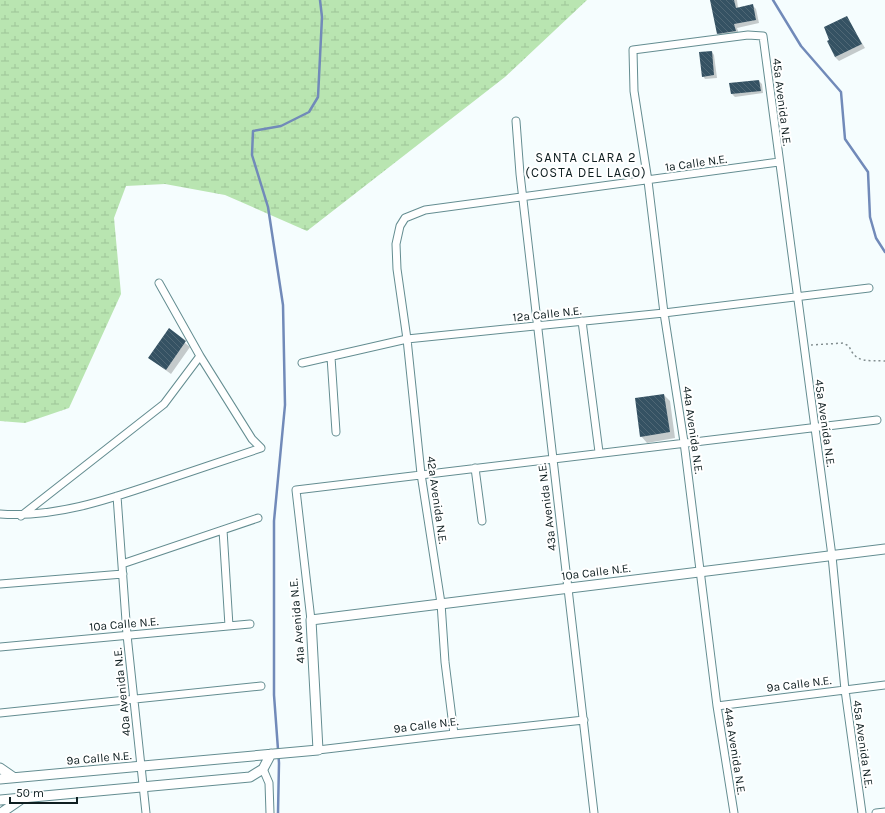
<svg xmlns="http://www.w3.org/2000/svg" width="885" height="813" viewBox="0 0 885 813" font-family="Karla,sans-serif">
  <defs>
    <pattern id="wetland-marsh" width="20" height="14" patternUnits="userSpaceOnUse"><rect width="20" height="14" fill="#b9e5b1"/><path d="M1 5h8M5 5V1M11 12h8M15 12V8" fill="none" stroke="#9ec498"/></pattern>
    <pattern id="building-back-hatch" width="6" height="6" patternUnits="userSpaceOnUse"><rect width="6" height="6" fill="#355263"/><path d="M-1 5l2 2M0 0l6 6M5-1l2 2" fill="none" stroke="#4f6775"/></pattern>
  </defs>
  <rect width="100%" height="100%" fill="#f5fdfe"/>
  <!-- wetland -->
  <path fill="url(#wetland-marsh)" d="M 0,0 L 587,0 L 505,77 L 307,231 L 225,195 L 165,184 L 126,186 L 114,218 L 121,294 L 69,408 L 25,423 L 0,421 Z"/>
  <!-- shadow -->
  <path fill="#0003" d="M 711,0 L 737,0 L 738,8 L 752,5 L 756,9 L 759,23 L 737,28 L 739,34 L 722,37 L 718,33 Z
    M 847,18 L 865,48 L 839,61 L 835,57 Z
    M 712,52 L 714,55 L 717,78 L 705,79 L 703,76 Z
    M 759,81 L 762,84 L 763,93 L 735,97 L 732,94 Z
    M 169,330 L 190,347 L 171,374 L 149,358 Z
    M 664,395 L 670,401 L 675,438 L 647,443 L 641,436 Z"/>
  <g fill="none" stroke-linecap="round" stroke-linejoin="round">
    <!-- stream -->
    <path stroke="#718ab9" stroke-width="2.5" d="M 773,0 L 801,46 L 841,92 L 845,139 L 868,172 L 870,217 L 876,238 L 885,252
      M 278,813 L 279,763 L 274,695 L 274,521 L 285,405 L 283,305 L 268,207 L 252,155 L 253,131 L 281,126 L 309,112 L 318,97 L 322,17 L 320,0"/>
  </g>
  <!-- building -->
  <path fill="url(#building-back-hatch)" d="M 710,0 L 734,0 L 736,8 L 753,4 L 756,20 L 734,24 L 736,31 L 717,34 Z
    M 847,16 L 862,44 L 835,57 L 827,41 L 829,40 L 824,27 Z
    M 712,51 L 714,75 L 702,77 L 699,52 Z
    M 759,80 L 761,91 L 731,94 L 729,83 Z
    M 169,328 L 186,341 L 166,370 L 148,358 Z
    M 664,394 L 670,432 L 640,437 L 635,398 Z"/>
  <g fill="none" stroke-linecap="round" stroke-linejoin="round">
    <defs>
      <path id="minor" d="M 516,121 L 520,174 L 594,813
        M 582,321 L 599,452
        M 331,357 L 336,432
        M 302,363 L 407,339 L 664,313 L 869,288
        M 475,468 L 482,521
        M 117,496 L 127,635 L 146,813
        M 0,514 C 54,518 107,500 157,483 C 192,471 226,460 261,448 L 252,439 L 200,356 L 159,283
        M 21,516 L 164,404 L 200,356
        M 223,530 L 229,626
        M 122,564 L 258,518
        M 0,584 L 123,574
        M 311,620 L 296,490 L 877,420
        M 0,647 L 250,624
        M 717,706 L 885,685
        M 0,713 L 261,686
        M 454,734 L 445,662 L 441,603 L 421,474 L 407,339 L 397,269 L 396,244 L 400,226 L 405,218 L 425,210 L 779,162
        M 318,750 L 454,734 L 584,720
        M 263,769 L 269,783 L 270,813
        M 734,813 L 717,706 L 684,442 L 664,313 L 648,181 L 634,91 L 633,50 L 748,35 L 763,36 L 832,556 L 845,690 L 862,813
        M 876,813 L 885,812"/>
      <path id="tertiary" d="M 0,768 L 13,777
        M 0,779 L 318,750 L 311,620 L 885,549
        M 0,800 L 250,777 L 263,769 L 271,754
        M 1,813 L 20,800"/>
    </defs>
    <!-- minor casing -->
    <use href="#minor" stroke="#648d91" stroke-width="9"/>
    <!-- tertiary casing -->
    <use href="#tertiary" stroke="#648d91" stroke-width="11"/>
    <!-- path -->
    <path stroke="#818d8f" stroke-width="1.5" stroke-dasharray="2 3" stroke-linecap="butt" d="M 811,345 L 843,343 L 849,346 C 856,364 868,360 885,361"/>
    <!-- minor -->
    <use href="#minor" stroke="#fff" stroke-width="7"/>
    <!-- tertiary -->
    <use href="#tertiary" stroke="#fff" stroke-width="9"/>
  </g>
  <g text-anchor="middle" stroke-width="4" stroke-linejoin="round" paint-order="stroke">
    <!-- street labels -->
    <g font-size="12" fill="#0e1e20" stroke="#fff">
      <text transform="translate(782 102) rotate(83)" y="4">45a Avenida N.E.</text>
      <text transform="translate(696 163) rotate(-8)" y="4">1a Calle N.E.</text>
      <text transform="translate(547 314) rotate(-6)" y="4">12a Calle N.E.</text>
      <text transform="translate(825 423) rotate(82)" y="4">45a Avenida N.E.</text>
      <text transform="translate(693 430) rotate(82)" y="4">44a Avenida N.E.</text>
      <text transform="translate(437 500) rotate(82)" y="4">42a Avenida N.E.</text>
      <text transform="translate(547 507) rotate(-97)" y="4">43a Avenida N.E.</text>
      <text transform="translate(596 572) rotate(-7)" y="4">10a Calle N.E.</text>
      <text transform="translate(297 621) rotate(-95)" y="4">41a Avenida N.E.</text>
      <text transform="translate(124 624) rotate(-5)" y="4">10a Calle N.E.</text>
      <text transform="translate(799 684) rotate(-7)" y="4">9a Calle N.E.</text>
      <text transform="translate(122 692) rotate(-96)" y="4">40a Avenida N.E.</text>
      <text transform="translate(426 725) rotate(-7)" y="4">9a Calle N.E.</text>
      <text transform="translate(863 744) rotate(82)" y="4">45a Avenida N.E.</text>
      <text transform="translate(735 751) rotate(81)" y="4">44a Avenida N.E.</text>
      <text transform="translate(99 758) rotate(-5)" y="4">9a Calle N.E.</text>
    </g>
    <!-- neighbourhood labels -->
    <g font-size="13" letter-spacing="1" fill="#0e1e20" stroke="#fff">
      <text x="586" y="162">SANTA CLARA 2<tspan x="586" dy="15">(COSTA DEL LAGO)</tspan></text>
    </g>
  </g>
  <!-- scale -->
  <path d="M10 797v6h67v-6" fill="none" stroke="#0e1e20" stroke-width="2"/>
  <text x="16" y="797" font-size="12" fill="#0e1e20" stroke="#ffffff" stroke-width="3" paint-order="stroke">50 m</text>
</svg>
